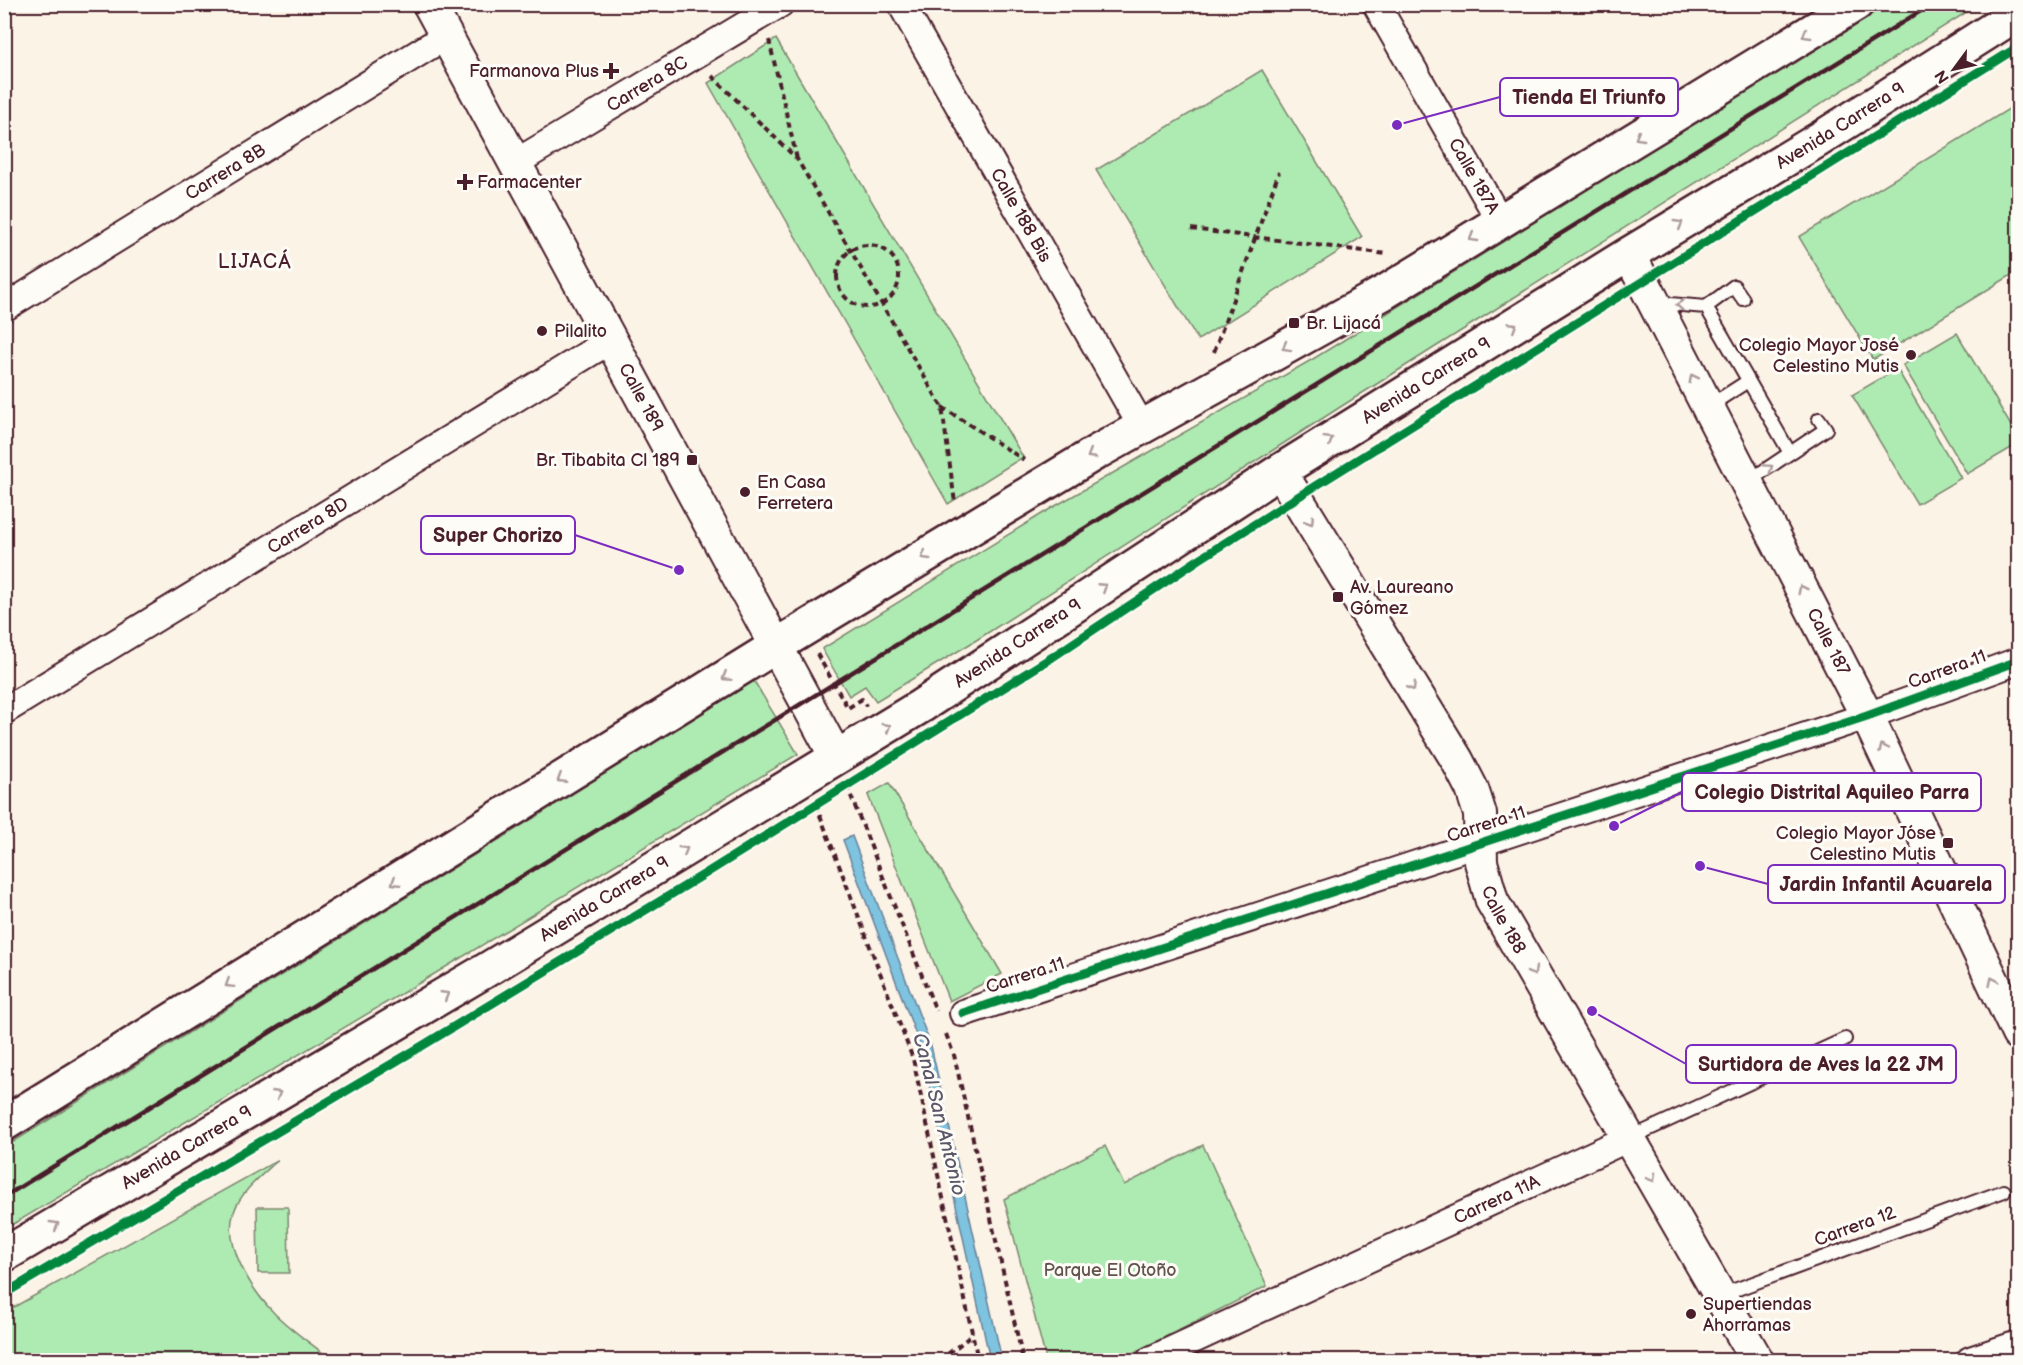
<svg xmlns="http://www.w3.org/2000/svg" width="2023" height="1365" viewBox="0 0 2023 1365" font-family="'Balsamiq Sans',sans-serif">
  <rect width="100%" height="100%" fill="#fcf3e7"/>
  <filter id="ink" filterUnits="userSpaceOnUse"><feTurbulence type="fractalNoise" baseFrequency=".0167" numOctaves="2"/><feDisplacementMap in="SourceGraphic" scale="12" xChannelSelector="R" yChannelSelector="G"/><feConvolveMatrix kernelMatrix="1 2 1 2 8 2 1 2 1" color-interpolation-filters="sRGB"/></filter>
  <g filter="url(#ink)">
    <!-- green -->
    <path fill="#aeebb2" stroke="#7c856e" stroke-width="1.5" d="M 1888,4 L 1978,5 L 1345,404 L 978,639 L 876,701 L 865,686 L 849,696 L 822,649 L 1050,509 L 1313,359 Z
      M 776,39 L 1023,457 L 948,504 L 708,83 Z
      M 1262,70 L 1362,237 L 1198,340 L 1096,170 Z
      M 2012,107 L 2018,117 L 2018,271 L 1873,360 L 1799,237 Z
      M 1957,333 L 2018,438 L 2018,444 L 1967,474 L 1903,365 Z
      M 1897,369 L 1961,478 L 1917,504 L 1852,395 Z
      M 754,681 L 798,754 L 426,979 L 5,1229 L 5,1147 Z
      M 889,783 L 1002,974 L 949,1001 L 868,795 Z
      M 1203,1145 L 1267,1286 L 1119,1360 L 1046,1360 L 1004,1199 L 1105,1146 L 1124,1185 Z
      M 278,1160 C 262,1175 241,1191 234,1212 C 222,1245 253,1292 275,1314 C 292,1331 313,1345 332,1360 L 5,1360 L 5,1312 Z
      M 257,1207 L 288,1207 L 289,1273 L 258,1273 Z"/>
    <!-- water -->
    <path fill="#7ec3df" stroke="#698197" stroke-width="1.5" d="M 852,836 L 931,1046 L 1002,1360 L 990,1360 L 922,1051 L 843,840 Z"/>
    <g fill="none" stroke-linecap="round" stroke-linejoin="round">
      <defs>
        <path id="service" d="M 1658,303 L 1706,307 L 1734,286 L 1743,299
          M 1706,307 L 1790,453
          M 1709,406 L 1748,381
          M 1747,482 L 1826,429 L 1819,419
          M 1630,1138 L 1845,1039
          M 1721,1295 L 2004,1191"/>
        <g id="minor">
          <path id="s1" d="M 901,4 L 1142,427"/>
          <path id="s2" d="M 1376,4 L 1500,221"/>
          <path id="s3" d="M 515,163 L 780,4"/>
          <path id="s4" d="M 4,308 L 446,36"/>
          <path id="s5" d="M 4,711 L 611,340"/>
          <path d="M 963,1013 L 1867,716 L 2018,661"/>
          <path id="s6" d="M 1150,1360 L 1629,1138"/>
          <path d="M 1970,1360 L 2018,1344"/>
        </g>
        <g id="tertiary">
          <path id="s7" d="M 429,4 L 836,757"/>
          <path id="s8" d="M 1629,254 L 1867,716 L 2018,1034"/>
          <path id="s9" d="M 1280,471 L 1457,760 L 1472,789 L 1480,814 L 1481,862 L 1492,901 L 1757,1360"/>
        </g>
        <g id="primary">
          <path d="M 4,1124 L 776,646 L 978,524 L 1097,452 L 1385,292 L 1856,4"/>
          <path id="s10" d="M 4,1255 L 488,969 L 921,706 L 1280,471 L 1629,254 L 1818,140 L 2018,13"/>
        </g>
      </defs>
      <!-- service casing -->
      <use href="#service" stroke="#4a1f2b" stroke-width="16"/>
      <!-- minor casing -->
      <use href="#minor" stroke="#4a1f2b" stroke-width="30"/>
      <!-- tertiary casing -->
      <use href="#tertiary" stroke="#4a1f2b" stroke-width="36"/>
      <!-- primary casing -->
      <use href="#primary" stroke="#4a1f2b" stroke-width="38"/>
      <!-- path -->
      <path stroke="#4a1f2b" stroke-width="4" stroke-dasharray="6 4.5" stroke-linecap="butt" d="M 769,40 L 797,159
        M 712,76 L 797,159 L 942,407 L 955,503
        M 1191,229 L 1387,254
        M837 276a31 31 0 1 1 62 0a31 31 0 1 1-62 0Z
        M 1214,352 L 1279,172
        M 942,407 L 1024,460
        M 817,654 L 848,708 L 862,699 L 866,706
        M 847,786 L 936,1011
        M 816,805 L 913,1059 L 978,1360
        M 946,1034 L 954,1055 L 1023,1360
        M 940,1360 L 972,1335"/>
      <!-- service -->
      <use href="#service" stroke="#fdfcf7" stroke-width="12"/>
      <!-- minor -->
      <use href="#minor" stroke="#fdfcf7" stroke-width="26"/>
      <!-- tertiary -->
      <use href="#tertiary" stroke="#fdfcf7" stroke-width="32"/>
      <!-- primary -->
      <use href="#primary" stroke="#fdfcf7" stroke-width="33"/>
      <!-- rail -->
      <path stroke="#4a1f2b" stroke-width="4.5" d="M 4,1197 L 1932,4"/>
      <defs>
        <path id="cycleway" d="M 963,1013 L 1867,716 L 2018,661
          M 4,1294 L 422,1046 L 708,872 L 1054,656 L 1198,560 L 1296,498 L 2018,47"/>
      </defs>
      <!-- cycleway casing -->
      <use href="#cycleway" stroke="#fdfcf7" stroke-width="13"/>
      <!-- cycleway -->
      <use href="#cycleway" stroke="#00873e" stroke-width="9"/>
    </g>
    <!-- one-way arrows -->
    <defs><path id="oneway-chevron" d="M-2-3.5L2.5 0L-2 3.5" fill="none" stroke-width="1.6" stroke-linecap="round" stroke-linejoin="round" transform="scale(1.5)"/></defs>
    <g stroke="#ac999b">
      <use href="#oneway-chevron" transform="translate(1806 35) rotate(149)"/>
      <use href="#oneway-chevron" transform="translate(1639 137) rotate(149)"/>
      <use href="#oneway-chevron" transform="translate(1679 224) rotate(-31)"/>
      <use href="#oneway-chevron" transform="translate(1473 238) rotate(149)"/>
      <use href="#oneway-chevron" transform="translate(1680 305) rotate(-175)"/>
      <use href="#oneway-chevron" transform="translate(1513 326) rotate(-32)"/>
      <use href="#oneway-chevron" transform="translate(1286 347) rotate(151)"/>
      <use href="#oneway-chevron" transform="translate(1693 378) rotate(-117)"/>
      <use href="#oneway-chevron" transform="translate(1329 440) rotate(-32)"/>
      <use href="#oneway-chevron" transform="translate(1091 455) rotate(149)"/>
      <use href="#oneway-chevron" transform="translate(1769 468) rotate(-35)"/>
      <use href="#oneway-chevron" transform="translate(1310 521) rotate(58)"/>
      <use href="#oneway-chevron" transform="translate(925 556) rotate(149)"/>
      <use href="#oneway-chevron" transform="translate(1103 587) rotate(-33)"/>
      <use href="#oneway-chevron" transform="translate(1802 589) rotate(-117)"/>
      <use href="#oneway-chevron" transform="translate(726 677) rotate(148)"/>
      <use href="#oneway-chevron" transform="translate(1412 687) rotate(58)"/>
      <use href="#oneway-chevron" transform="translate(887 727) rotate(-31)"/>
      <use href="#oneway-chevron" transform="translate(1883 748) rotate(-115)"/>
      <use href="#oneway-chevron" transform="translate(561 779) rotate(148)"/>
      <use href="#oneway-chevron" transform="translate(684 850) rotate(-32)"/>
      <use href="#oneway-chevron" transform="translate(395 882) rotate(148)"/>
      <use href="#oneway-chevron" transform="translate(1533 972) rotate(60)"/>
      <use href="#oneway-chevron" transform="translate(1993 981) rotate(-115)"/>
      <use href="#oneway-chevron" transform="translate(229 984) rotate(148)"/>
      <use href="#oneway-chevron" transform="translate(445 995) rotate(-31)"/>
      <use href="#oneway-chevron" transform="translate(277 1094) rotate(-30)"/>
      <use href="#oneway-chevron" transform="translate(1652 1178) rotate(60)"/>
      <use href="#oneway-chevron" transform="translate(55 1225) rotate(-31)"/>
    </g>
  </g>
  <!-- markers -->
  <g fill="#4a1f2b" stroke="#fdfcf7" stroke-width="2">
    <path d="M608 62h6v6h6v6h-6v6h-6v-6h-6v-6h6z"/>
    <path d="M462 173h6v6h6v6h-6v6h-6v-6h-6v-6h6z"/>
    <rect x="1288" y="317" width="12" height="12" rx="3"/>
    <circle cx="542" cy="331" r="6"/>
    <circle cx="1911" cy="355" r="6"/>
    <rect x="686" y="454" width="12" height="12" rx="3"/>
    <circle cx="745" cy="492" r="6"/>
    <rect x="1332" y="591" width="12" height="12" rx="3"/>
    <rect x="1942" y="837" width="12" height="12" rx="3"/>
    <circle cx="1691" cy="1314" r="6"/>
  </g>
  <g text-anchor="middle" stroke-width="6" stroke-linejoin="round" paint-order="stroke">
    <!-- poi labels -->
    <g font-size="18" fill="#4a1f2b" stroke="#fdfcf7" text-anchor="start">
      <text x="599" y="77" text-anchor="end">Farmanova Plus</text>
      <text x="477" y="188">Farmacenter</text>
      <text x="1306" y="329">Br. Lijacá</text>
      <text x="554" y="337">Pilalito</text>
      <text x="1899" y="351" text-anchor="end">Colegio Mayor José<tspan x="1899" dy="21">Celestino Mutis</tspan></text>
      <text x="680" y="466" text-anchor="end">Br. Tibabita Cl 189</text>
      <text x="757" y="488">En Casa<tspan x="757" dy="21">Ferretera</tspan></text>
      <text x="1350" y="593">Av. Laureano<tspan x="1350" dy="21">Gómez</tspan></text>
      <text x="1936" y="839" text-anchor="end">Colegio Mayor Jóse<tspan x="1936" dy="21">Celestino Mutis</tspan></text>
      <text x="1703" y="1310">Supertiendas<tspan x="1703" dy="21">Ahorramas</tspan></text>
    </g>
    <!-- street labels -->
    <g font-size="18" fill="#4a1f2b" stroke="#fdfcf7">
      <text dy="6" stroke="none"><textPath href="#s3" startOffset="154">Carrera 8C</textPath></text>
      <text dy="6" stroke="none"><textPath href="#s10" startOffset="2156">Avenida Carrera 9</textPath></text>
      <text dy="6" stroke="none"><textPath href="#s4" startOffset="260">Carrera 8B</textPath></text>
      <text dy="6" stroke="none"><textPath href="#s2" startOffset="198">Calle 187A</textPath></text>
      <text dy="6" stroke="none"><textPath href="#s1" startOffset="243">Calle 188 Bis</textPath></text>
      <text dy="6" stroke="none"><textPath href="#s10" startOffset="1670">Avenida Carrera 9</textPath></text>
      <text dy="6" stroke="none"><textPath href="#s7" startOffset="447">Calle 189</textPath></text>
      <text dy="6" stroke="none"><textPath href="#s5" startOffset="356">Carrera 8D</textPath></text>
      <text dy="6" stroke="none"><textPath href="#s8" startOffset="436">Calle 187</textPath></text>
      <text dy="6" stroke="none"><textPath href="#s10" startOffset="1184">Avenida Carrera 9</textPath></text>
      <text transform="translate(1947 669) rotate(-20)" y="6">Carrera 11</text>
      <text transform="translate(1486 824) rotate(-18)" y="6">Carrera 11</text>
      <text dy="6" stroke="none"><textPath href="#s10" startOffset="698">Avenida Carrera 9</textPath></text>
      <text dy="6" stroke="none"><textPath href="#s9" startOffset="508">Calle 188</textPath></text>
      <text transform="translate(1025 975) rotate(-18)" y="6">Carrera 11</text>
      <text dy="6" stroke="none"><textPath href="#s10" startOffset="212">Avenida Carrera 9</textPath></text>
      <text dy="6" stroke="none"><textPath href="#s6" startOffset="382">Carrera 11A</textPath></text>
      <text transform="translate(1855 1226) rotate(-20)" y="6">Carrera 12</text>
    </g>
    <!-- park labels -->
    <g font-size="18" fill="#63524d" stroke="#fdfcf7">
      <text x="1110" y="1276">Parque El Otoño</text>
    </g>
    <!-- neighbourhood labels -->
    <g font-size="20" letter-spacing="1.5" fill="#4a1f2b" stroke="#fdfcf7">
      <text x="255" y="268">LIJACÁ</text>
    </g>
    <!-- water labels -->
    <g font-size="20" font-style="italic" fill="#5c586a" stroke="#fdfcf7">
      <text transform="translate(940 1114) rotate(76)" y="7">Canal San Antonio</text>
    </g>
  </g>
  <!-- callouts -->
  <path fill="none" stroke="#7b2cbf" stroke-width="2" d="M1397 125L1500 97M679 570L575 535M1614 826L1682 792M1700 866L1768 884M1592 1011L1686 1064"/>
  <g fill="#7b2cbf" stroke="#fdfcf7" stroke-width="2">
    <circle cx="1397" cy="125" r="6"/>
    <circle cx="679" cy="570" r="6"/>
    <circle cx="1614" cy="826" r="6"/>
    <circle cx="1700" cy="866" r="6"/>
    <circle cx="1592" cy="1011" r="6"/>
  </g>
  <g fill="#fdfcf7" stroke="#7b2cbf" stroke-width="2">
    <rect x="1500" y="78" width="178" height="38" rx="6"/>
    <rect x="421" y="516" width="154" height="38" rx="6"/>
    <rect x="1682" y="773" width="299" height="38" rx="6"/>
    <rect x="1768" y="865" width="237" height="38" rx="6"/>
    <rect x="1686" y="1045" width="270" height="38" rx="6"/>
  </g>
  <g font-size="20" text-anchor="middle" font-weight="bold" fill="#4a1f2b">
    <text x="1589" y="104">Tienda El Triunfo</text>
    <text x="498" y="542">Super Chorizo</text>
    <text x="1832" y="799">Colegio Distrital Aquileo Parra</text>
    <text x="1886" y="891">Jardin Infantil Acuarela</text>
    <text x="1821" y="1071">Surtidora de Aves la 22 JM</text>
  </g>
  <!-- margin -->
  <rect width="2023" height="1365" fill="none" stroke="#fdfcf7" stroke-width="24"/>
  <rect x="12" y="12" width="1999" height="1341" fill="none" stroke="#4a1f2b" stroke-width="2" filter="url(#ink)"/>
  <!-- north arrow -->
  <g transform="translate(1954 69) rotate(237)" stroke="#fdfcf7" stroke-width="4.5" paint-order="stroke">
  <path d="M0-4.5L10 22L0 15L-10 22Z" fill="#4a1f2b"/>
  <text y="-9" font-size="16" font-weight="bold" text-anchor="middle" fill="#4a1f2b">N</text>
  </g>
</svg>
